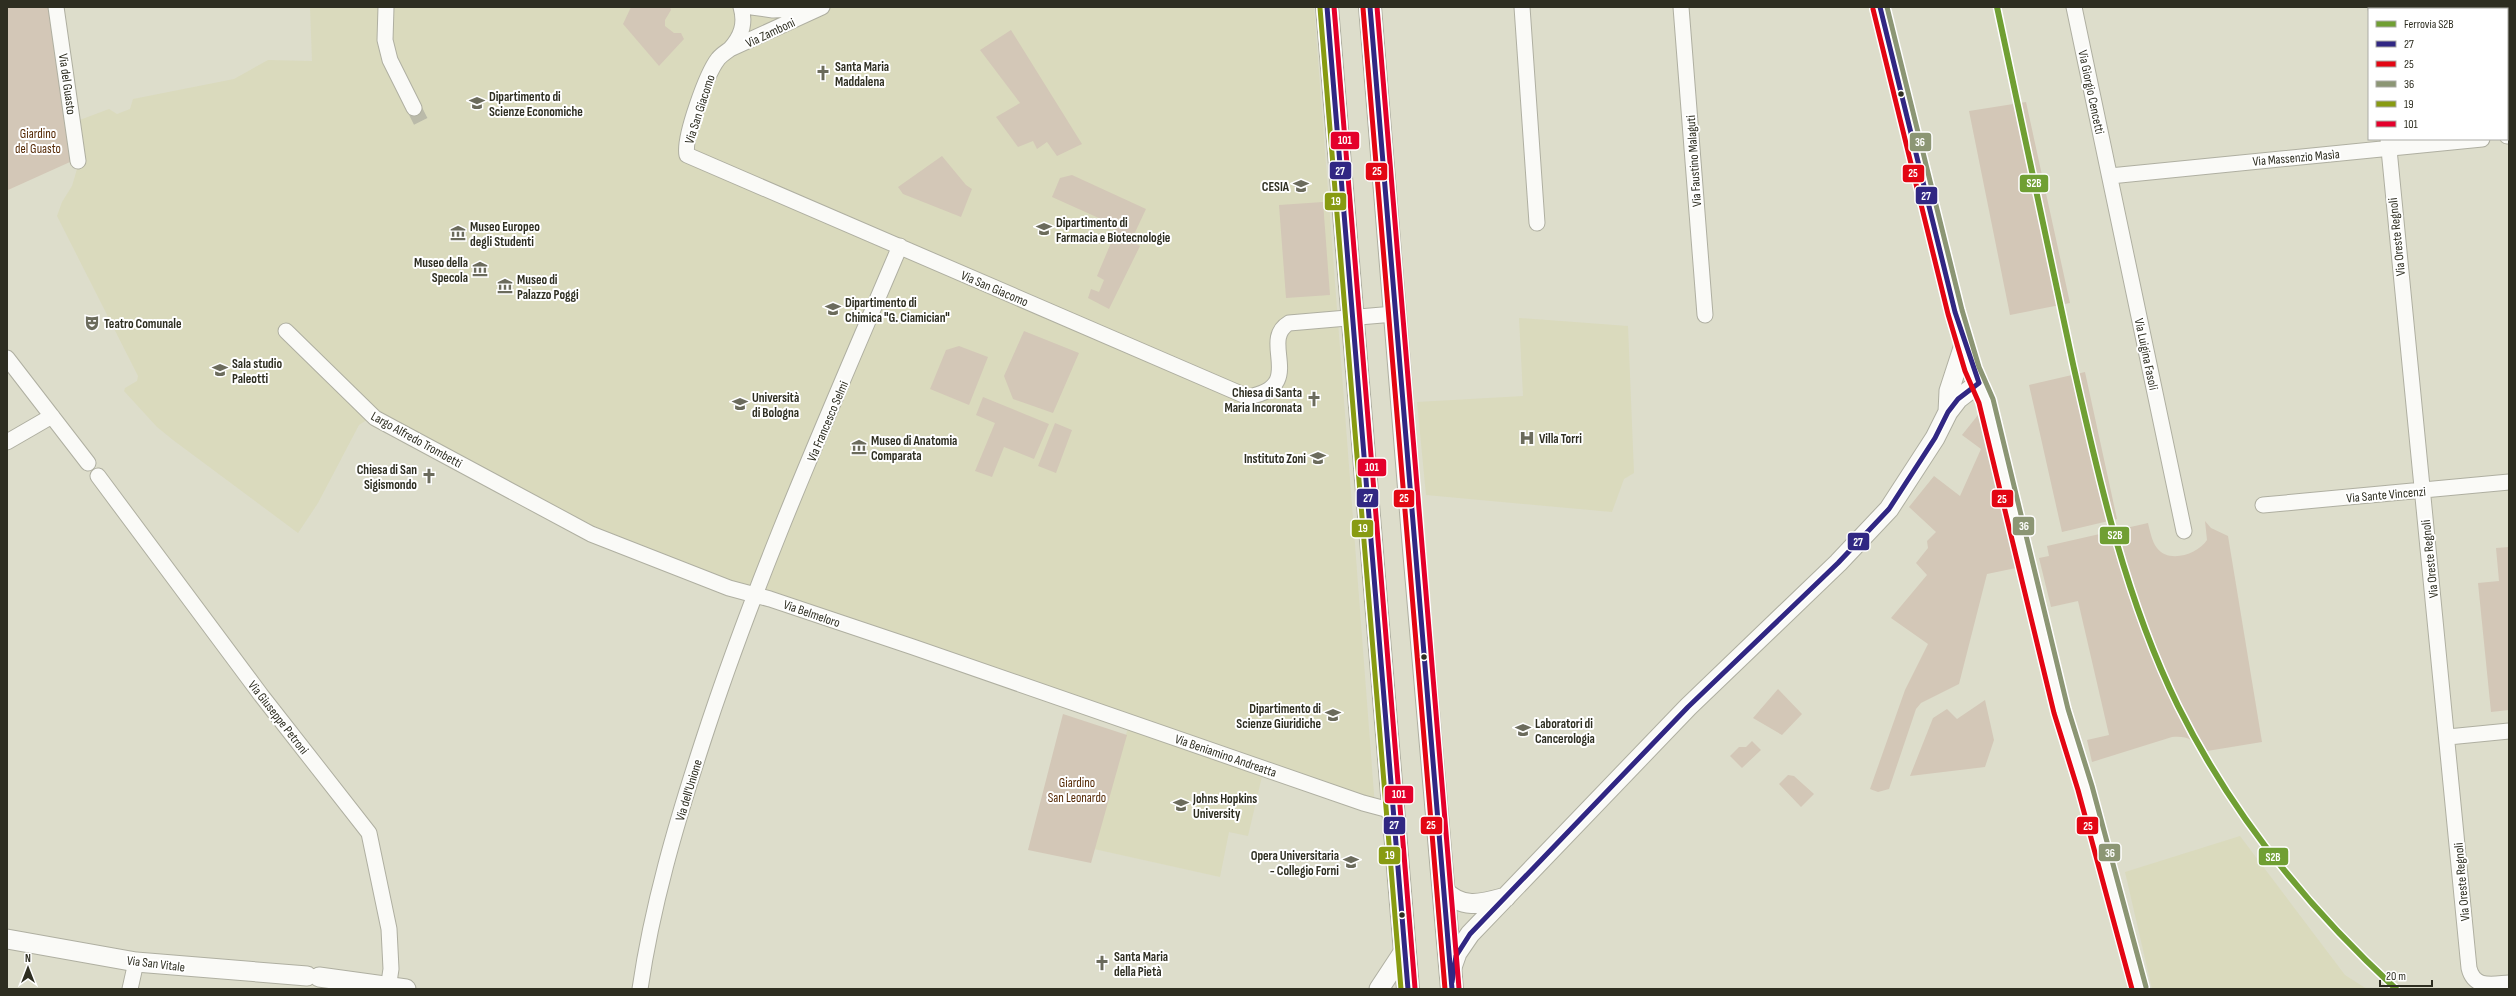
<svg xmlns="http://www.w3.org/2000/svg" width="2516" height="996" viewBox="0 0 2516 996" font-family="'Sofia Sans Condensed',sans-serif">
  <rect width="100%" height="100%" fill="#ddddcb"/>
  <!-- built -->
  <path fill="#dadabd" d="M 310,7 L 1314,7 L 1375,807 L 622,547 L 373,416 L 359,425 L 318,503 L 298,533 L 173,440 L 157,427 L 124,391 L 125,388 L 137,381 L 138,376 L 57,216 L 62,202 L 72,186 L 77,169 L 77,121 L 109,109 L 117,114 L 130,109 L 133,99 L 234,79 L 268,60 L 312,61 Z
    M 1519,318 L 1628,326 L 1634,473 L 1624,479 L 1612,512 L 1426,495 L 1417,402 L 1523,396 Z
    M 1129,724 L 1263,772 L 1248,836 L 1229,832 L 1220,877 L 1094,849 Z
    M 2240,836 L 2345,975 L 2367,989 L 2152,989 L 2125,872 Z"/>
  <!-- green -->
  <path fill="#d3c7b7" d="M 7,7 L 50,7 L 72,158 L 70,162 L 8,190 Z
    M 631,7 L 670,7 L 671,10 L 665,20 L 665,26 L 674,33 L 681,33 L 684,39 L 659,66 L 623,24 Z
    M 1011,30 L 1082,144 L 1057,156 L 1047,142 L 1037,149 L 1033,141 L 1018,147 L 996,117 L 1020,103 L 980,50 Z
    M 2026,102 L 2070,303 L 2010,315 L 1969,111 Z
    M 942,156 L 966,185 L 972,189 L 961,217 L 903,194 L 898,187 Z
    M 1072,175 L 1146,209 L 1131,241 L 1140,246 L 1109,309 L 1088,298 L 1091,289 L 1099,292 L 1104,280 L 1097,276 L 1116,231 L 1112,224 L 1052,197 L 1060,178 Z
    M 1323,202 L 1330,295 L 1286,298 L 1279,205 Z
    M 1024,331 L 1079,353 L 1053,413 L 1013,399 L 1004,376 Z
    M 959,346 L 988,357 L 969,405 L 930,389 L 946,350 Z
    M 2085,372 L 2117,519 L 2062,532 L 2029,385 Z
    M 983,397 L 1049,424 L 1034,459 L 1004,447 L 992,477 L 975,471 L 995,423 L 976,415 Z
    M 1978,415 L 1995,470 L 2016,568 L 1987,574 L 1959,684 L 1921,703 L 1916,709 L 1889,789 L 1878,792 L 1870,789 L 1905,690 L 1928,644 L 1891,618 L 1927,575 L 1916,563 L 1928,548 L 1927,541 L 1936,532 L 1909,507 L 1934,476 L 1960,496 L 1981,449 L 1962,435 Z
    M 1055,423 L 1072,430 L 1056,473 L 1038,466 Z
    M 2205,521 L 2211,528 L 2228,536 L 2262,742 L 2201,752 C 2193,739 2188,736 2172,737 L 2092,762 L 2087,740 L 2109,735 L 2078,601 L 2051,607 L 2039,558 L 2049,556 L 2047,546 L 2148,523 C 2150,531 2152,542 2157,548 C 2169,564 2198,554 2207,540 Z
    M 2509,547 L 2509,710 L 2491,712 L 2478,583 L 2499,581 L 2496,548 Z
    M 1778,689 L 1802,714 L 1782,735 L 1753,718 Z
    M 1985,700 L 1994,740 L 1985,767 L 1910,776 L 1933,718 L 1947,709 L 1957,719 Z
    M 1063,714 L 1127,735 L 1091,863 L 1028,850 Z
    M 1752,741 L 1761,750 L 1742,768 L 1730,756 L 1739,747 L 1746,747 Z
    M 1788,775 L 1794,776 L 1814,794 L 1801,807 L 1779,784 Z"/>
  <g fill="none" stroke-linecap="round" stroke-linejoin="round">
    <!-- minor-tunnel -->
    <path stroke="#babaa9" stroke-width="15" stroke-dasharray="15 8" stroke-linecap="butt" d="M 414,108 L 424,128"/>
    <defs>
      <path id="minor" d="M 56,7 L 78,161
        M 386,7 L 385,40 L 390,60 L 414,108
        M 752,7 L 773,10 L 815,8
        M 822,7 L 730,49 C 726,52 721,55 718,59 C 707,73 683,138 687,155 L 1248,397 C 1308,386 1258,341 1289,323 L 1394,314
        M 1522,7 L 1537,223
        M 1681,7 L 1705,315
        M 2074,7 L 2184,531
        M 2376,7 L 2376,9
        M 730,49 C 741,37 746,24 741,7
        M 2507,136 L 2509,136
        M 2388,139 L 2469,968 C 2474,989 2492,984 2509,983
        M 2110,176 L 2482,139
        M 286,331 L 375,418 L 591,534 L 729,588 L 770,599 L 913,647 L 1363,803 L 1393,811
        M 7,358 L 88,463
        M 7,442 L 52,416
        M 98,476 L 261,695 L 369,833 L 389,929 L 391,969 L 388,989
        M 2263,505 L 2509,482
        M 2448,737 L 2509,731
        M 130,989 L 136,962
        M 640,989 C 652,906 676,824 702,744 C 757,574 830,411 900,246"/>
      <path id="tertiary" d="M 1880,7 L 1955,312 L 1972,369 L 1986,401 L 2061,711 L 2085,788 L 2139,989
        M 1948,412 L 1949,391 L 1964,345
        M 1443,889 C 1462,910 1481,904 1506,897
        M 7,939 L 136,962 L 307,976
        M 1451,970 L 1457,953 L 1470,934 L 1688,707 L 1838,563 L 1889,509 L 1935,438 L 1948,412 L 1958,399 L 1979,383
        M 319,977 L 406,989
        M 1379,989 L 1404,951"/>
      <path id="primary" d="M 1327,7 L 1408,989
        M 1370,7 L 1414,549 L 1452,989"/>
    </defs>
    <!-- minor casing -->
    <use href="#minor" stroke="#afafa1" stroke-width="17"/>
    <!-- tertiary casing -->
    <use href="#tertiary" stroke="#afafa1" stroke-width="21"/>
    <!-- primary casing -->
    <use href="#primary" stroke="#afafa1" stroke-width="24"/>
    <!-- minor -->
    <use href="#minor" stroke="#fafaf7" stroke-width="15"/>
    <!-- tertiary -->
    <use href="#tertiary" stroke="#fafaf7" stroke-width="19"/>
    <!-- primary -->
    <use href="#primary" stroke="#fafaf7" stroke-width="22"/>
    <defs>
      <path id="bus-1" d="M 1327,7 L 1408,989
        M 1370,7 L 1452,989
        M 1880,7 L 1955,312 L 1979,383
        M 1452,982 L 1456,956 L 1470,934 L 1688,707 L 1838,563 L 1889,509 L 1935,438 L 1948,412 L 1958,399 L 1979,383"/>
      <path id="bus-2" d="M 1363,8 L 1445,989
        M 1873,9 L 1948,314 L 1965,371 L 1979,403 L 2054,713 L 2078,790 L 2132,989"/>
      <path id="bus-3" d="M 1887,7 L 1962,310 L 1979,367 L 1993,399 L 2068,709 L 2092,786 L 2146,987"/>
      <path id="bus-4" d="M 1320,8 L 1401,989"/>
      <path id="bus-5" d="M 1334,7 L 1415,988
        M 1377,7 L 1459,988"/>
    </defs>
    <!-- bus-1 casing -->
    <use href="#bus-1" stroke="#fff" stroke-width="8"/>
    <!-- bus-2 casing -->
    <use href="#bus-2" stroke="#fff" stroke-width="8"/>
    <!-- bus-3 casing -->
    <use href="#bus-3" stroke="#fff" stroke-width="8"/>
    <!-- bus-4 casing -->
    <use href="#bus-4" stroke="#fff" stroke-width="8"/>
    <!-- bus-5 casing -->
    <use href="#bus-5" stroke="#fff" stroke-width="8"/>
    <!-- bus-1 -->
    <use href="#bus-1" stroke="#312783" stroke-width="5"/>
    <!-- bus-2 -->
    <use href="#bus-2" stroke="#e30613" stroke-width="5"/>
    <!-- bus-3 -->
    <use href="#bus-3" stroke="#8c9674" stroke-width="5"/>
    <!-- bus-4 -->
    <use href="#bus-4" stroke="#889b12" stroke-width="5"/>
    <!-- bus-5 -->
    <use href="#bus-5" stroke="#e4002b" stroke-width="5"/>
    <defs>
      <path id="rail-1" d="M 1997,7 C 2022,126 2047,245 2073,364 C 2099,480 2125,598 2178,706 C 2232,815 2307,907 2396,989"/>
    </defs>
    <!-- rail-1 casing -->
    <use href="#rail-1" stroke="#fff" stroke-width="9"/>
    <!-- rail-1 -->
    <use href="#rail-1" stroke="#709f33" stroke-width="6"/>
  </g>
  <!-- icons -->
  <defs>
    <symbol id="church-bare" viewBox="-9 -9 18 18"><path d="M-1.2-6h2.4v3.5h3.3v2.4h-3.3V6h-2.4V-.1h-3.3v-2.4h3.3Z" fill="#6b6b5c" stroke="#fff" stroke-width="2.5" paint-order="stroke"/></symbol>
    <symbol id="university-bare" viewBox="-9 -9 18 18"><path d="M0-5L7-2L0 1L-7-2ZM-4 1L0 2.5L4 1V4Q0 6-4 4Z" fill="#6b6b5c" stroke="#fff" stroke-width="2.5" paint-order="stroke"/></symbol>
    <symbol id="museum-bare" viewBox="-9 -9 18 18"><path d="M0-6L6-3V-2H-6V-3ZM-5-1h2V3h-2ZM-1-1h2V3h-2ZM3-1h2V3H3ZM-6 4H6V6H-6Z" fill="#6b6b5c" stroke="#fff" stroke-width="2.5" paint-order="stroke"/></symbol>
    <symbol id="theatre-bare" viewBox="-9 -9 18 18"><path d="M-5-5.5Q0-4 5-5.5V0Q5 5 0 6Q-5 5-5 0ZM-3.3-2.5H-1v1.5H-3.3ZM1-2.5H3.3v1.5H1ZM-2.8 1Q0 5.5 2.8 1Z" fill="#6b6b5c" stroke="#fff" stroke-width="2.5" paint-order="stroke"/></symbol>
    <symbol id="hospital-bare" viewBox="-9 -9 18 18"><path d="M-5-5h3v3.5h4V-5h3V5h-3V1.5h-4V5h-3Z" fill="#6b6b5c" stroke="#fff" stroke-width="2.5" paint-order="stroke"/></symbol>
  </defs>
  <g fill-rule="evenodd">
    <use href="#church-bare" x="812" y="62" width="22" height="22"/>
    <use href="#university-bare" x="466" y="92" width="22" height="22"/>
    <use href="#university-bare" x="1290" y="175" width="22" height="22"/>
    <use href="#university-bare" x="1033" y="218" width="22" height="22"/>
    <use href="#museum-bare" x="447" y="222" width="22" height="22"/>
    <use href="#museum-bare" x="469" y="258" width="22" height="22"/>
    <use href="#museum-bare" x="494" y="275" width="22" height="22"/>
    <use href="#university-bare" x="822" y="298" width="22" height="22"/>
    <use href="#theatre-bare" x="81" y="312" width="22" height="22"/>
    <use href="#university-bare" x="209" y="359" width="22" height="22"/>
    <use href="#church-bare" x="1303" y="388" width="22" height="22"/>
    <use href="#university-bare" x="729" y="393" width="22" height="22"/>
    <use href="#hospital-bare" x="1516" y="427" width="22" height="22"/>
    <use href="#museum-bare" x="848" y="436" width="22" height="22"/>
    <use href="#university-bare" x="1307" y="447" width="22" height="22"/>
    <use href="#church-bare" x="418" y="465" width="22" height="22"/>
    <use href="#university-bare" x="1322" y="704" width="22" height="22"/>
    <use href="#university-bare" x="1512" y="719" width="22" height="22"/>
    <use href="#university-bare" x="1170" y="794" width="22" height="22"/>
    <use href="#university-bare" x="1340" y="851" width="22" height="22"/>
    <use href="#church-bare" x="1091" y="952" width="22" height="22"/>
  </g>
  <!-- markers -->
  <g fill="#2e2e21" stroke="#fff" stroke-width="1.5">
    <circle cx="1901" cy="94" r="3.5"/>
    <circle cx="1424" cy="657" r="3.5"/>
    <circle cx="1402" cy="915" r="3.5"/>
  </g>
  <g text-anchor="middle" stroke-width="4" stroke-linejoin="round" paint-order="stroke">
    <!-- street labels -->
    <g font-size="13" fill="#2e2e21" stroke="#fff">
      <text transform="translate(770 32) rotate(-25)" y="5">Via Zamboni</text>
      <text transform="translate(68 84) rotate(82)" y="5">Via del Guasto</text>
      <text transform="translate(2092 92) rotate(78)" y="5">Via Giorgio Cencetti</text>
      <text transform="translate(699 109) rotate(-72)" y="5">Via San Giacomo</text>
      <text transform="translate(2296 157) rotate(-5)" y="5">Via Massenzio Masìa</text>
      <text transform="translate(1693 161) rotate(-94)" y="5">Via Faustino Malaguti</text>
      <text transform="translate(2396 237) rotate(-96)" y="5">Via Oreste Regnoli</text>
      <text transform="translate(995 288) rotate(23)" y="5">Via San Giacomo</text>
      <text transform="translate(2147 354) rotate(78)" y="5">Via Luigina Fasoli</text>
      <text transform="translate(827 421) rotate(-67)" y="5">Via Francesco Selmi</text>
      <text transform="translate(417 439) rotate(29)" y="5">Largo Alfredo Trombetti</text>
      <text transform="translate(2386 494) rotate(-5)" y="5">Via Sante Vincenzi</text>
      <text transform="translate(2429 559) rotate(-96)" y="5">Via Oreste Regnoli</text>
      <text transform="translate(812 613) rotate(19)" y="5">Via Belmeloro</text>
      <text transform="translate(279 717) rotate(52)" y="5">Via Giuseppe Petroni</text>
      <text transform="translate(1226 755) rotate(19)" y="5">Via Beniamino Andreatta</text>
      <text transform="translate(688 790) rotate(-73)" y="5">Via dell'Unione</text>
      <text transform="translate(2461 882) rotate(-95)" y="5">Via Oreste Regnoli</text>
      <text transform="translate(156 963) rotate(7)" y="5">Via San Vitale</text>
    </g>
    <!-- poi labels -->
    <g font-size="13" font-weight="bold" fill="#2e2e21" stroke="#fff" text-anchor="start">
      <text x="835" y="71">Santa Maria<tspan x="835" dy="15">Maddalena</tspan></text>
      <text x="489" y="101">Dipartimento di<tspan x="489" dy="15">Scienze Economiche</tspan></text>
      <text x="1289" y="191" text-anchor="end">CESIA</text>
      <text x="1056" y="227">Dipartimento di<tspan x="1056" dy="15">Farmacia e Biotecnologie</tspan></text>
      <text x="470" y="231">Museo Europeo<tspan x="470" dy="15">degli Studenti</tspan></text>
      <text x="468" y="267" text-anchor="end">Museo della<tspan x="468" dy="15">Specola</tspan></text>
      <text x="517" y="284">Museo di<tspan x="517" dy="15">Palazzo Poggi</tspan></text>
      <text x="845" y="307">Dipartimento di<tspan x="845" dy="15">Chimica "G. Ciamician"</tspan></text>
      <text x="104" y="328">Teatro Comunale</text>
      <text x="232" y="368">Sala studio<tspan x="232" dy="15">Paleotti</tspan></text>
      <text x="1302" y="397" text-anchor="end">Chiesa di Santa<tspan x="1302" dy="15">Maria Incoronata</tspan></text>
      <text x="752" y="402">Università<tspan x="752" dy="15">di Bologna</tspan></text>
      <text x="1539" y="443">Villa Torri</text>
      <text x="871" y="445">Museo di Anatomia<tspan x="871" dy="15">Comparata</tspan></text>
      <text x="1306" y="463" text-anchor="end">Instituto Zoni</text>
      <text x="417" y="474" text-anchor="end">Chiesa di San<tspan x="417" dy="15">Sigismondo</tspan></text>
      <text x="1321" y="713" text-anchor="end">Dipartimento di<tspan x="1321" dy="15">Scienze Giuridiche</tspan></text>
      <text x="1535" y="728">Laboratori di<tspan x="1535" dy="15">Cancerologia</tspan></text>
      <text x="1193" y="803">Johns Hopkins<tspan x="1193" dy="15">University</tspan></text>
      <text x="1339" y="860" text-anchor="end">Opera Universitaria<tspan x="1339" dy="15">- Collegio Forni</tspan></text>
      <text x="1114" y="961">Santa Maria<tspan x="1114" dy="15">della Pietà</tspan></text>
    </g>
    <!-- park labels -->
    <g font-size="13" fill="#552904" stroke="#fff">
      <text x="38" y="138">Giardino<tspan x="38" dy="15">del Guasto</tspan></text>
      <text x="1077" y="787">Giardino<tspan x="1077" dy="15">San Leonardo</tspan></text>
    </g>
  </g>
  <g stroke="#fff" stroke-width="1.5">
    <rect x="1330" y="131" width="30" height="19" rx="4" fill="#e4002b"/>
    <rect x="1909" y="132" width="23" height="20" rx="4" fill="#8c9674"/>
    <rect x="1329" y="161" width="23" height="19" rx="4" fill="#312783"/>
    <rect x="1365" y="162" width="23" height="19" rx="4" fill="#e30613"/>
    <rect x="1902" y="164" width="23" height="19" rx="4" fill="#e30613"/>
    <rect x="2019" y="174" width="30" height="19" rx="4" fill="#709f33"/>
    <rect x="1915" y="186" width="23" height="19" rx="4" fill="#312783"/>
    <rect x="1324" y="192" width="23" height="19" rx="4" fill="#889b12"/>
    <rect x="1357" y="458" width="30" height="19" rx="4" fill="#e4002b"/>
    <rect x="1356" y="488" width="23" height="20" rx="4" fill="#312783"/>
    <rect x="1393" y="489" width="22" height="19" rx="4" fill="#e30613"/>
    <rect x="1991" y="489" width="23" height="19" rx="4" fill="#e30613"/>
    <rect x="2012" y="516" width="23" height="20" rx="4" fill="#8c9674"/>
    <rect x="1351" y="519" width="23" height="19" rx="4" fill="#889b12"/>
    <rect x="2099" y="526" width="31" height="19" rx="4" fill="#709f33"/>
    <rect x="1847" y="532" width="23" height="19" rx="4" fill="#312783"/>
    <rect x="1384" y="785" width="30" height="19" rx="4" fill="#e4002b"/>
    <rect x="1383" y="816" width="23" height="19" rx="4" fill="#312783"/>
    <rect x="1420" y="816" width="23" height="19" rx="4" fill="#e30613"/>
    <rect x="2076" y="816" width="23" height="19" rx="4" fill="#e30613"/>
    <rect x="2098" y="843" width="23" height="19" rx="4" fill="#8c9674"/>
    <rect x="1378" y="846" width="23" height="19" rx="4" fill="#889b12"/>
    <rect x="2258" y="847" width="31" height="19" rx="4" fill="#709f33"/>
  </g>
  <g font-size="11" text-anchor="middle" font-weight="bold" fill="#fff">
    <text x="1345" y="144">101</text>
    <text x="1920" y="146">36</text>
    <text x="1340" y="175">27</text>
    <text x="1377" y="175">25</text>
    <text x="1913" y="177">25</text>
    <text x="2034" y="187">S2B</text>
    <text x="1926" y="200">27</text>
    <text x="1336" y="205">19</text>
    <text x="1372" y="471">101</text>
    <text x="1368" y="502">27</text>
    <text x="1404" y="502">25</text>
    <text x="2002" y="503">25</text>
    <text x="2024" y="530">36</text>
    <text x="1363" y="532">19</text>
    <text x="2115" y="539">S2B</text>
    <text x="1858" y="546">27</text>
    <text x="1399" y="798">101</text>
    <text x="1394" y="829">27</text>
    <text x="1431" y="829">25</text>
    <text x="2088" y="830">25</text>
    <text x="2110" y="857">36</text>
    <text x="1390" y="859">19</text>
    <text x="2273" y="861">S2B</text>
  </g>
  <!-- border -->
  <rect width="2516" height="996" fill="none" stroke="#2e2e21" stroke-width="16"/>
  <!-- legend -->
  <rect x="2368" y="8" width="140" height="132" fill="#ffffff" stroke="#ababa6"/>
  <rect x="2376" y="21" width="20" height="6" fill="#709f33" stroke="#ababa6"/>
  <text x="2404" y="28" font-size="12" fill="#2e2e21">Ferrovia S2B</text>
  <rect x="2376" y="41" width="20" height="6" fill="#312783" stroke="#ababa6"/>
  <text x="2404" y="48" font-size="12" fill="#2e2e21">27</text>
  <rect x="2376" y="61" width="20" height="6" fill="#e30613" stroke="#ababa6"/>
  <text x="2404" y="68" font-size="12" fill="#2e2e21">25</text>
  <rect x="2376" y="81" width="20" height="6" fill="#8c9674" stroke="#ababa6"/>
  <text x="2404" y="88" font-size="12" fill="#2e2e21">36</text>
  <rect x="2376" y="101" width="20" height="6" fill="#889b12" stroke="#ababa6"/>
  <text x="2404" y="108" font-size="12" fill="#2e2e21">19</text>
  <rect x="2376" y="121" width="20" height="6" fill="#e4002b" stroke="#ababa6"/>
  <text x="2404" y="128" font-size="12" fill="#2e2e21">101</text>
  <!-- north arrow -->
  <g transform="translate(28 968)" stroke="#ffffff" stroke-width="3" paint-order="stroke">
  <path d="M0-3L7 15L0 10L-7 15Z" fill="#2e2e21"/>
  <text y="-6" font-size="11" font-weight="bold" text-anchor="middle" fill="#2e2e21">N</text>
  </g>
  <!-- scale -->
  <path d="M2380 980v6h52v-6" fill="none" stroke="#2e2e21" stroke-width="2"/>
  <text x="2386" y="980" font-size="12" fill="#2e2e21" stroke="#ffffff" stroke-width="3" paint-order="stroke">20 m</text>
</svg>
